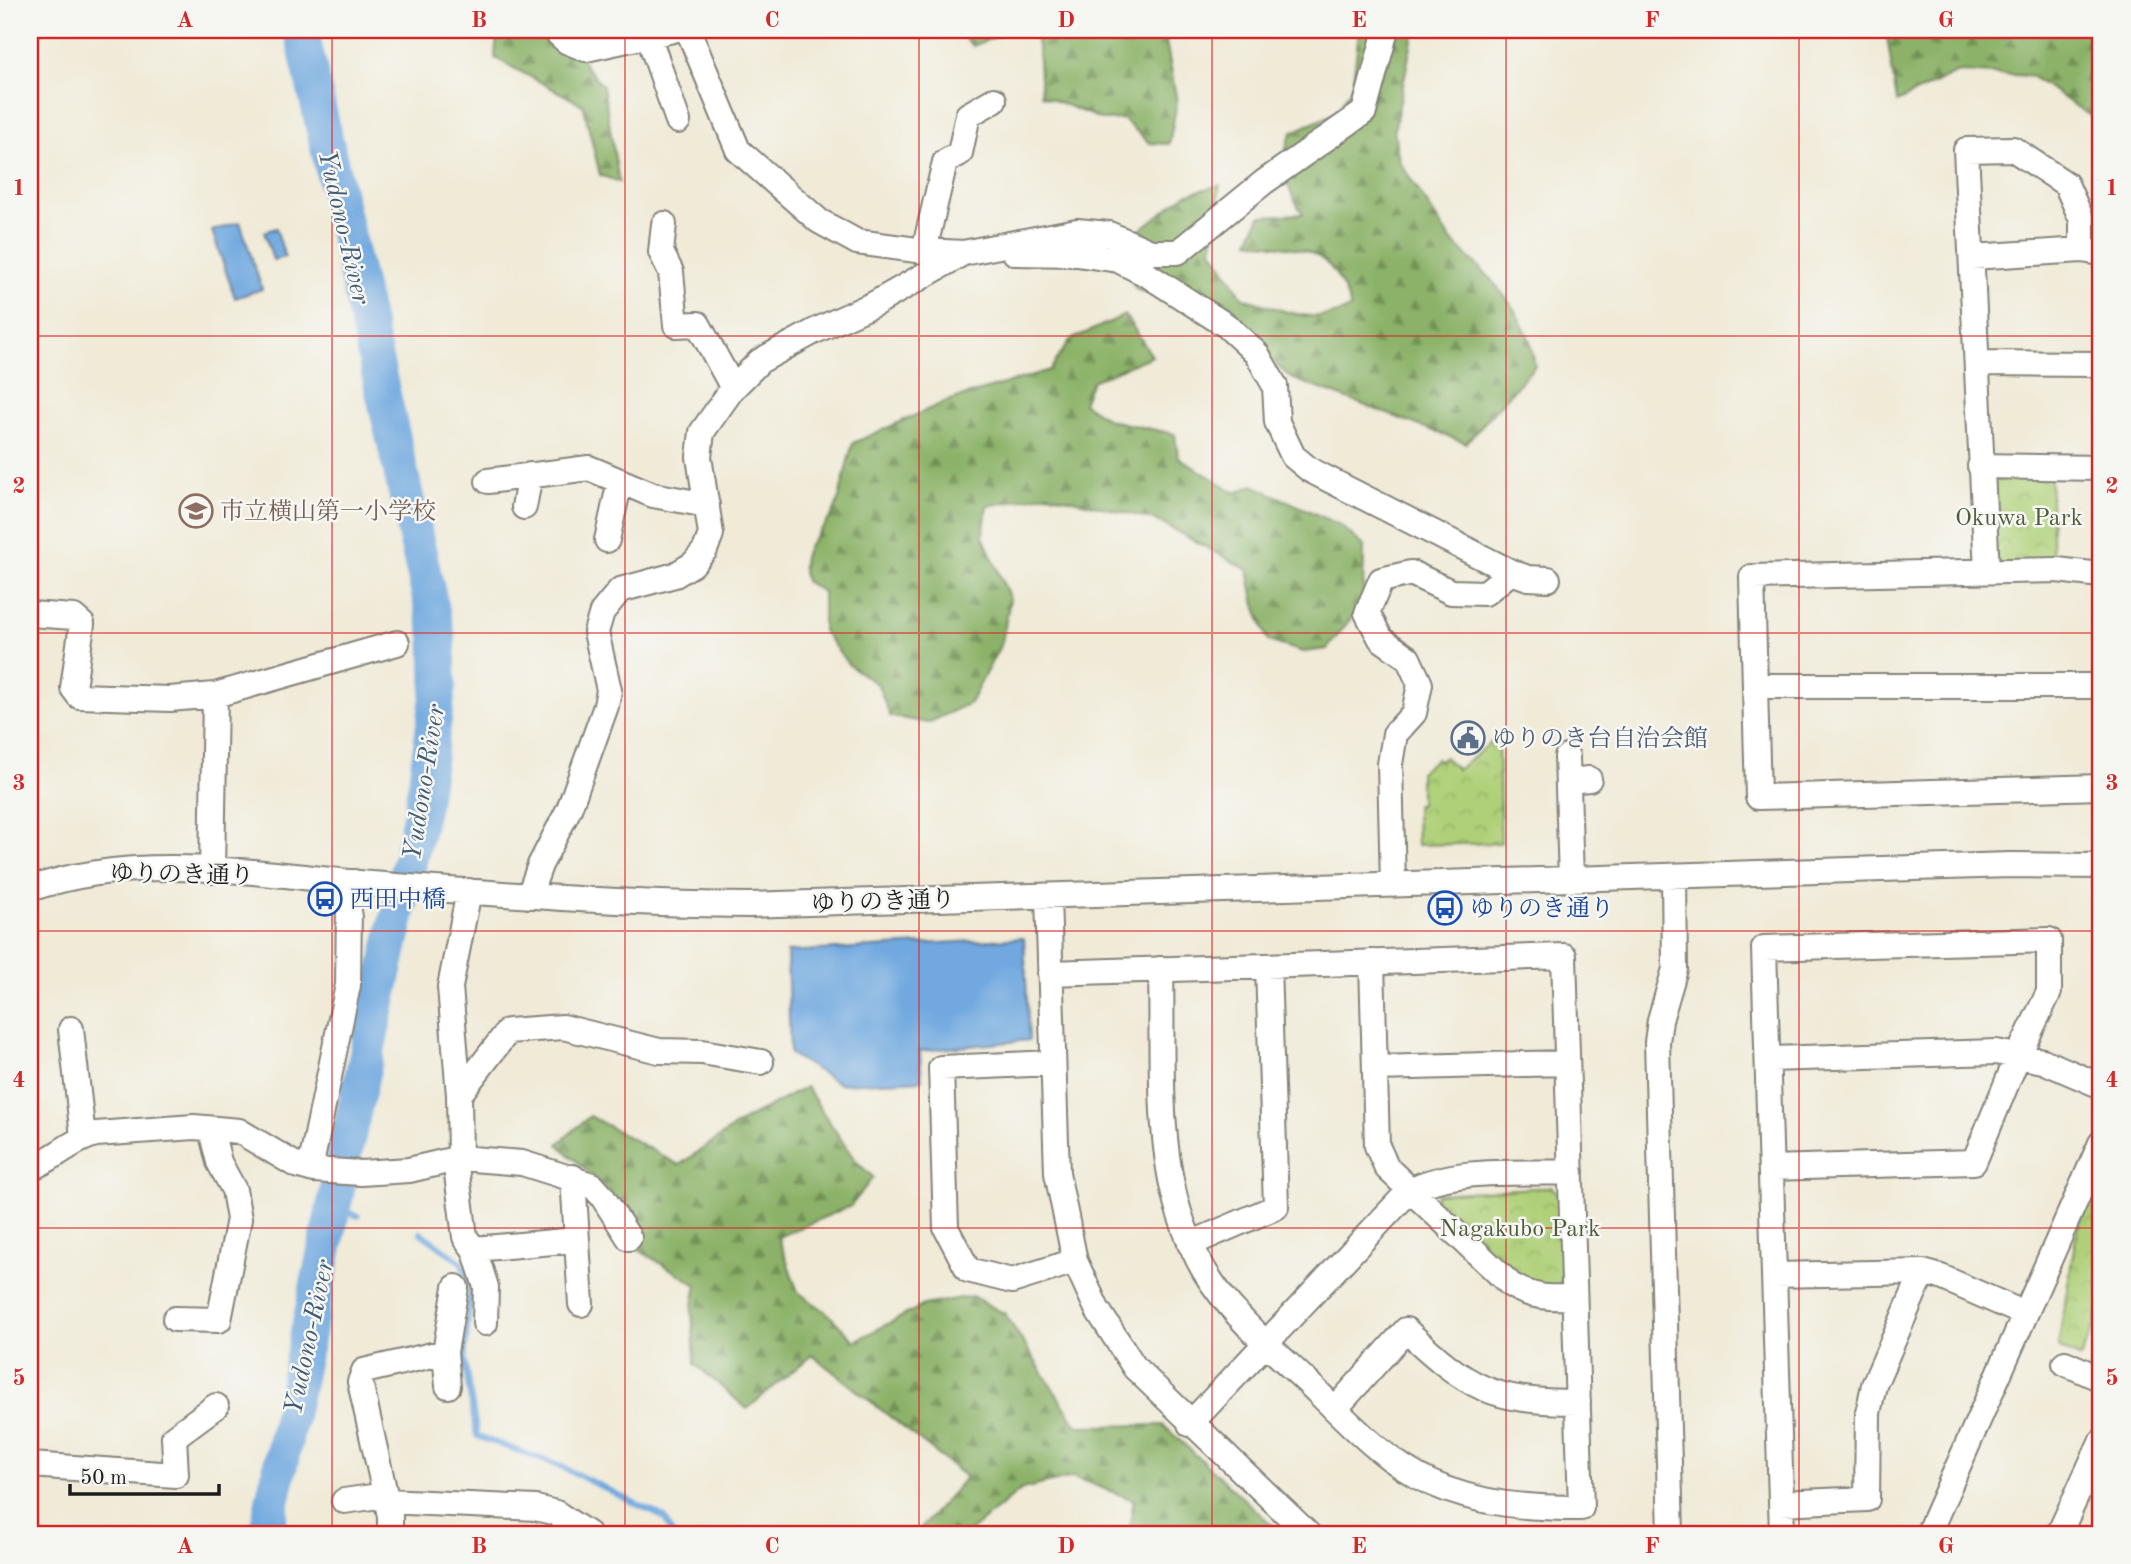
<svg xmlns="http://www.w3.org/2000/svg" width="2131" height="1564" viewBox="0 0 2131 1564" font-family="'Old Standard TT','Noto Serif JP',serif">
  <defs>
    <pattern id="forest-firs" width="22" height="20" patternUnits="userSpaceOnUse" patternTransform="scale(1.75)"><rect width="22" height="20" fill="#8bb268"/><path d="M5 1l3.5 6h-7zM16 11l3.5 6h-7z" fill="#719055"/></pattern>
    <pattern id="park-crowns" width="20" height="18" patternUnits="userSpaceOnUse" patternTransform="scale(1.75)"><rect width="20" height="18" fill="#afd078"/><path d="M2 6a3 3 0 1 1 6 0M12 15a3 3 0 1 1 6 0" fill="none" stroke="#96b267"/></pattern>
  </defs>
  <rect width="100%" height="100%" fill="#f6f6f2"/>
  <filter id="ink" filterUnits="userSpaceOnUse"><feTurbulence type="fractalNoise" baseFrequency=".0143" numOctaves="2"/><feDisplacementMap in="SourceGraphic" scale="14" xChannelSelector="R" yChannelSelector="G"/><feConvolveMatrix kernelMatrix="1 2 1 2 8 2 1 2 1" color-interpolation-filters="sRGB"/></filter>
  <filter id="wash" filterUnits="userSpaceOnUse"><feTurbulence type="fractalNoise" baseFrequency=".00686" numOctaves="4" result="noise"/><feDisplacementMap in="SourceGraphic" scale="28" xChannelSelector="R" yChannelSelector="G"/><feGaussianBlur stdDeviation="1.57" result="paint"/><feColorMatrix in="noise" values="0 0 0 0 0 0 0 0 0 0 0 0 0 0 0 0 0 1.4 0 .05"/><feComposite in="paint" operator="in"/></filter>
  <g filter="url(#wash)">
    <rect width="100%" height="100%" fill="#f0ead7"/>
    <!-- forest -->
    <path fill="url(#forest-firs)" stroke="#546742" stroke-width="2" d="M 506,30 L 572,30 L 585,66 L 603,86 L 619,182 L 600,175 L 583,105 L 495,58 L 497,32 Z
      M 956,30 L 1012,30 L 973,46 Z
      M 1031,30 L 1164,30 L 1177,102 L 1169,144 L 1149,143 L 1123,119 L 1103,120 L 1041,95 L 1038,46 Z
      M 1359,30 L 1414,30 L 1394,131 L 1399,161 L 1450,239 L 1489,277 L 1513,307 L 1530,340 L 1535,366 L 1466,443 L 1291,378 L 1210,307 L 1137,290 L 1113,251 L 1186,194 L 1220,185 L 1212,249 L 1243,298 C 1282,309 1313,327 1351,308 C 1331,245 1307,251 1249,241 L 1260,216 L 1303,214 C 1284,184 1277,165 1292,132 L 1336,113 L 1353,85 Z
      M 1886,30 L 2101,30 L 2101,123 L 2031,76 L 1958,72 L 1897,102 Z
      M 1125,315 L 1152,356 L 1092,381 L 1083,403 L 1109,420 L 1175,434 L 1178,457 L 1236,493 L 1253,485 L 1340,525 L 1364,546 L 1363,603 L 1327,649 L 1303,652 L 1268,641 L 1255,605 L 1248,570 L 1156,520 L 1048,494 L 987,506 L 983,536 L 1010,599 L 1002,642 L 970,703 L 928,723 L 890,716 L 878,685 L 849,665 L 823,631 L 823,592 L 805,581 C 794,544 826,533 836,507 C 843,487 846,464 853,443 L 947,401 L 1050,370 L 1070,340 Z
      M 806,1087 L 855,1160 L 873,1177 L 851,1206 L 778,1237 L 798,1292 L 825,1311 L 855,1341 L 924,1305 L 972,1296 L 1005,1314 L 1077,1426 L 1163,1425 L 1282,1534 L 1128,1534 L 1134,1500 L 1073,1477 L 1022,1489 L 966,1534 L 916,1534 L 966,1477 L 812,1355 L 747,1409 L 695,1364 L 692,1309 L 697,1285 L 637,1249 L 616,1198 L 558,1144 L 590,1116 L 679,1165 L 744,1120 Z"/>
    <!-- park -->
    <path fill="url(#park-crowns)" stroke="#66764a" stroke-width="2" d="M 1983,469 L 2050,470 L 2053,564 L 1990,566 Z
      M 1498,737 L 1501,843 L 1417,845 L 1416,805 L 1420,805 L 1420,772 L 1436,759 L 1439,761 L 1445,757 L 1457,770 Z
      M 2101,1173 L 2101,1310 L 2080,1358 L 2058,1347 L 2077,1229 Z
      M 1551,1187 L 1561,1196 L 1562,1284 L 1557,1289 L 1515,1278 L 1434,1201 L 1437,1194 Z"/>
    <!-- water -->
    <path fill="#6fa8df" stroke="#46627e" stroke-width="2" d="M 240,222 L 262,289 L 235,298 L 212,231 Z
      M 276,228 L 285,257 L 273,260 L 264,232 Z
      M 1024,938 L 1029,1040 L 920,1051 L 922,1080 L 840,1084 L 790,1054 L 787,952 Z"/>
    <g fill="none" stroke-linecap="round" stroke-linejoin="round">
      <!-- stream -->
      <path stroke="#6fa8df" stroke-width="6" d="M 336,1209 L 358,1216
        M 421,1233 L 461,1262 L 471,1288 L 464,1359 L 477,1436 L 560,1466 L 665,1518 L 672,1534"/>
      <!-- river -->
      <path stroke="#6fa8df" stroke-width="35" d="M 266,1534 L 346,1147 L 422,806 L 439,687 L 438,636 L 301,30"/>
    </g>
  </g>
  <g filter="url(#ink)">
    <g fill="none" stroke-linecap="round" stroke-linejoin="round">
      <defs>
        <path id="minor" d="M 554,30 L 566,41 L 586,49 L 673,30
          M 688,30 L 738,150 L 819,221 L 857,242 L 924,251 L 965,253
          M 648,35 L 678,121
          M 664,224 L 661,252 L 671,272 L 676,325 L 698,324 L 733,388
          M 924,251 L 945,162 L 960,153 L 968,115 L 994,100
          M 1015,253 L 1077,254 L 1118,260 L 1146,274 L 1227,326 L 1257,354 L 1275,386 L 1277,422 L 1293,456 L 1310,470 L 1511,572 L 1528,578 L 1548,579
          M 1972,257 L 2082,250 L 2101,253
          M 1977,363 L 2101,364
          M 1980,466 L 2101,468
          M 488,481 L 589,468 L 653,495 L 707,505
          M 524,507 L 530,475
          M 607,540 L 620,481
          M 1987,571 L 1966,150 L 2013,149 L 2066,184 L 2082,220 L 2082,250
          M 2101,575 L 2057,570 L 1752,577 L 1758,797 L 2101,787
          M 30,614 L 74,617 L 82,624 L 73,688 L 79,696 L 170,699 L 215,695 L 397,643
          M 1756,686 L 2101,686
          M 1567,757 L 1571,880
          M 1568,781 L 1589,779
          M 212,871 L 215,695
          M 1393,885 L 1390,764 L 1395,734 L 1414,713 L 1420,684 L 1408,658 L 1381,639 L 1367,613 L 1381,580 L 1411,573 L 1451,592 L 1485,593 L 1511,572
          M 30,889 C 138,851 261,874 372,884 C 498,894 623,904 749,905 L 2010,865 L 2101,866
          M 529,896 L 540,865 L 569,809 L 606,706 L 609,690 L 596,632 L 602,612 L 620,590 L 675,575 L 693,564 L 705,550 L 711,534 L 699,457 L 702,432 L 733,388 L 760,361 L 815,331 L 876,303 L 963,253 L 1077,231 L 1109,234 L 1151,252 L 1178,252 L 1264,182 L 1364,112 L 1386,30
          M 1048,897 L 1057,1173 L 1075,1261 L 1097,1309 L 1135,1368 L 1308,1534
          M 1372,962 L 1377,1146 L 1387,1168 L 1511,1285 C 1532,1298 1550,1298 1574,1297
          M 1050,973 L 1564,956 L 1581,1508 C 1529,1508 1480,1505 1431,1483 C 1382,1461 1343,1416 1304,1379 C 1272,1349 1238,1320 1213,1284 C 1197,1262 1187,1237 1179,1212 C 1156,1138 1163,1046 1161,969
          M 71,1029 L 83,1137
          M 1768,1059 L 1996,1052 L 2043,1061 L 2101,1086
          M 1053,1063 L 941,1068 L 946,1228 L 968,1270 L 1012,1281 L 1075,1261
          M 1376,1068 L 1567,1063
          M 459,1095 L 508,1031 L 563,1027 L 659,1051 L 702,1052 L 761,1062
          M 460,1158 L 459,1095 L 450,987 L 469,891
          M 455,1159 L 465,1237 L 474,1249 L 486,1287 L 485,1323
          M 30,1168 C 54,1160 71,1140 96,1134 L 194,1127 L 239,1131 L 296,1165 L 314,1170 L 361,1173 L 409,1170 L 460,1158 L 522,1163 L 592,1185 L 602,1196 L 629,1238
          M 1771,1168 L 1974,1162 L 2018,1056 L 2049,992 L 2049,940 L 1764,948 L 1782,1534
          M 310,1169 L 348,985 L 349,906 L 354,882
          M 573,1177 L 581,1304
          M 1190,1244 L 1276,1207 L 1268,966
          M 474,1249 L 576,1240
          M 1774,1275 L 1923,1272 L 1941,1277 L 2025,1314
          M 175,1319 L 219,1320 L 239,1219 L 234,1190 L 219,1162 L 211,1130
          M 2065,1363 L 2101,1379
          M 448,1386 L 445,1352 L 456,1287
          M 1335,1409 L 1406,1330 C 1468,1388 1491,1402 1578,1402
          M 1190,1424 L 1410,1190 C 1457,1167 1519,1174 1571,1172
          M 30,1465 L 176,1475 L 174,1437 L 216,1406
          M 344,1501 L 386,1495
          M 386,1501 L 536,1508 L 556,1513 L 588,1534
          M 1781,1503 L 1867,1499 L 1868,1413 L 1874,1385 L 1923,1272
          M 390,1534 L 390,1516 L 360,1382 L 364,1371 L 445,1352
          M 1671,1534 L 1657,1042 L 1660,1020 L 1675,969 L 1674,876
          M 1928,1534 L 2101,1143
          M 2059,1534 L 2101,1442"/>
      </defs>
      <!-- minor casing -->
      <use href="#minor" stroke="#86837a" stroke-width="28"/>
      <!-- minor -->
      <use href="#minor" stroke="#fff" stroke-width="24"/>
    </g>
  </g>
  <!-- grid -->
  <path fill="none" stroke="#d62828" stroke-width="2" stroke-opacity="0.55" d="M 332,30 L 332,1534M 625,30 L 625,1534M 919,30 L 919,1534M 1212,30 L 1212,1534M 1506,30 L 1506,1534M 1799,30 L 1799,1534M 30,336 L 2101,336M 30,633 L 2101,633M 30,931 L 2101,931M 30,1228 L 2101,1228"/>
  <!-- icons -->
  <defs>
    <symbol id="school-ring" viewBox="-11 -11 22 22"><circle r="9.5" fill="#f6f6f2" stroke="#8d6e63" stroke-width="1.5"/><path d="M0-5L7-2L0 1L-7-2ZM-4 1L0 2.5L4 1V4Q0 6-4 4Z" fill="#8d6e63"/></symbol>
    <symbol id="civic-ring" viewBox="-11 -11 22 22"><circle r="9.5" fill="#f6f6f2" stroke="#5c6f8a" stroke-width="1.5"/><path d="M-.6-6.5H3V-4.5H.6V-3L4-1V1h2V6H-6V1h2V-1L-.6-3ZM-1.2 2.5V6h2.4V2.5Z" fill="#5c6f8a"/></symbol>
    <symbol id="bus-ring" viewBox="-11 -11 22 22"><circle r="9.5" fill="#f6f6f2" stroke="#1a4fb4" stroke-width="1.5"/><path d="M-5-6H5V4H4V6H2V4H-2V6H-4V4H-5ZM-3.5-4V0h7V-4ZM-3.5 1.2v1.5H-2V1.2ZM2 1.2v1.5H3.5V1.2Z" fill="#1a4fb4"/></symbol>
  </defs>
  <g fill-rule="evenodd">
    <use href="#school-ring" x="177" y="492" width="38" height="38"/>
    <use href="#civic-ring" x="1449" y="719" width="38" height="38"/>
    <use href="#bus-ring" x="306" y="880" width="38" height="38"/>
    <use href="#bus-ring" x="1426" y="889" width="38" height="38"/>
  </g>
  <g text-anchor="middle" stroke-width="5" stroke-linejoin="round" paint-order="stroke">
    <!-- education labels -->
    <g font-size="24" fill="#785e54" stroke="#f6f6f2" text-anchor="start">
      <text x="220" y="519">市立横山第一小学校</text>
    </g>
    <!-- park labels -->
    <g font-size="24" fill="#4f5b3c" stroke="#f6f6f2">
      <text x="2019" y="525">Okuwa Park</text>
      <text x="1520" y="1236">Nagakubo Park</text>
    </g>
    <!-- service labels -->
    <g font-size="24" fill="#4e5e75" stroke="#f6f6f2" text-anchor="start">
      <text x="1492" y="746">ゆりのき台自治会館</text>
    </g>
    <!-- street labels -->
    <g font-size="24" fill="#1c1c1c" stroke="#f6f6f2">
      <text transform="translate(182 874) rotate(1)" y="8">ゆりのき通り</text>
      <text transform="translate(883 901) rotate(-2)" y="8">ゆりのき通り</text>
    </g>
    <!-- transit labels -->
    <g font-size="24" fill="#164399" stroke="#f6f6f2" text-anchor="start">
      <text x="350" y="907">西田中橋</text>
      <text x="1470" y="916">ゆりのき通り</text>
    </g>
    <!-- water labels -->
    <g font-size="26" font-style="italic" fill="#415b74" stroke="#f6f6f2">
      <text transform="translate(345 227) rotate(77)" y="9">Yudono-River</text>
      <text transform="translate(423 782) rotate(-81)" y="9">Yudono-River</text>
      <text transform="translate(308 1337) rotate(-78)" y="9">Yudono-River</text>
    </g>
  </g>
  <!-- margin -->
  <rect width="2131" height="1564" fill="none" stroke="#f6f6f2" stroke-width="77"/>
  <!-- scale -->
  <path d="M70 1484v10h149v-10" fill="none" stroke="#1c1c1c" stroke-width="3.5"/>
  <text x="80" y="1484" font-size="21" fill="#1c1c1c" stroke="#f6f6f2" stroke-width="5" paint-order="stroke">50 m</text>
  <rect x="38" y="38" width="2054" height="1488" fill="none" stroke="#d62828" stroke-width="2.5"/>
  <g font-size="23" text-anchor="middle" font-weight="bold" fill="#d62828">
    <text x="185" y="27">A</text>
    <text x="479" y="27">B</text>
    <text x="772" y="27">C</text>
    <text x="1066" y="27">D</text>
    <text x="1359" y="27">E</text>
    <text x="1652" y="27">F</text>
    <text x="1946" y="27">G</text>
    <text x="19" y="195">1</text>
    <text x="2112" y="195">1</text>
    <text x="19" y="493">2</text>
    <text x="2112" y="493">2</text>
    <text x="19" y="790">3</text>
    <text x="2112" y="790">3</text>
    <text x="19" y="1087">4</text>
    <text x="2112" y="1087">4</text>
    <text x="19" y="1385">5</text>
    <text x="2112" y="1385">5</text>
    <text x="185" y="1553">A</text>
    <text x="479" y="1553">B</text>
    <text x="772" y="1553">C</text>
    <text x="1066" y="1553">D</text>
    <text x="1359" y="1553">E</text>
    <text x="1652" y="1553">F</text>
    <text x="1946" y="1553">G</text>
  </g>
</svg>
